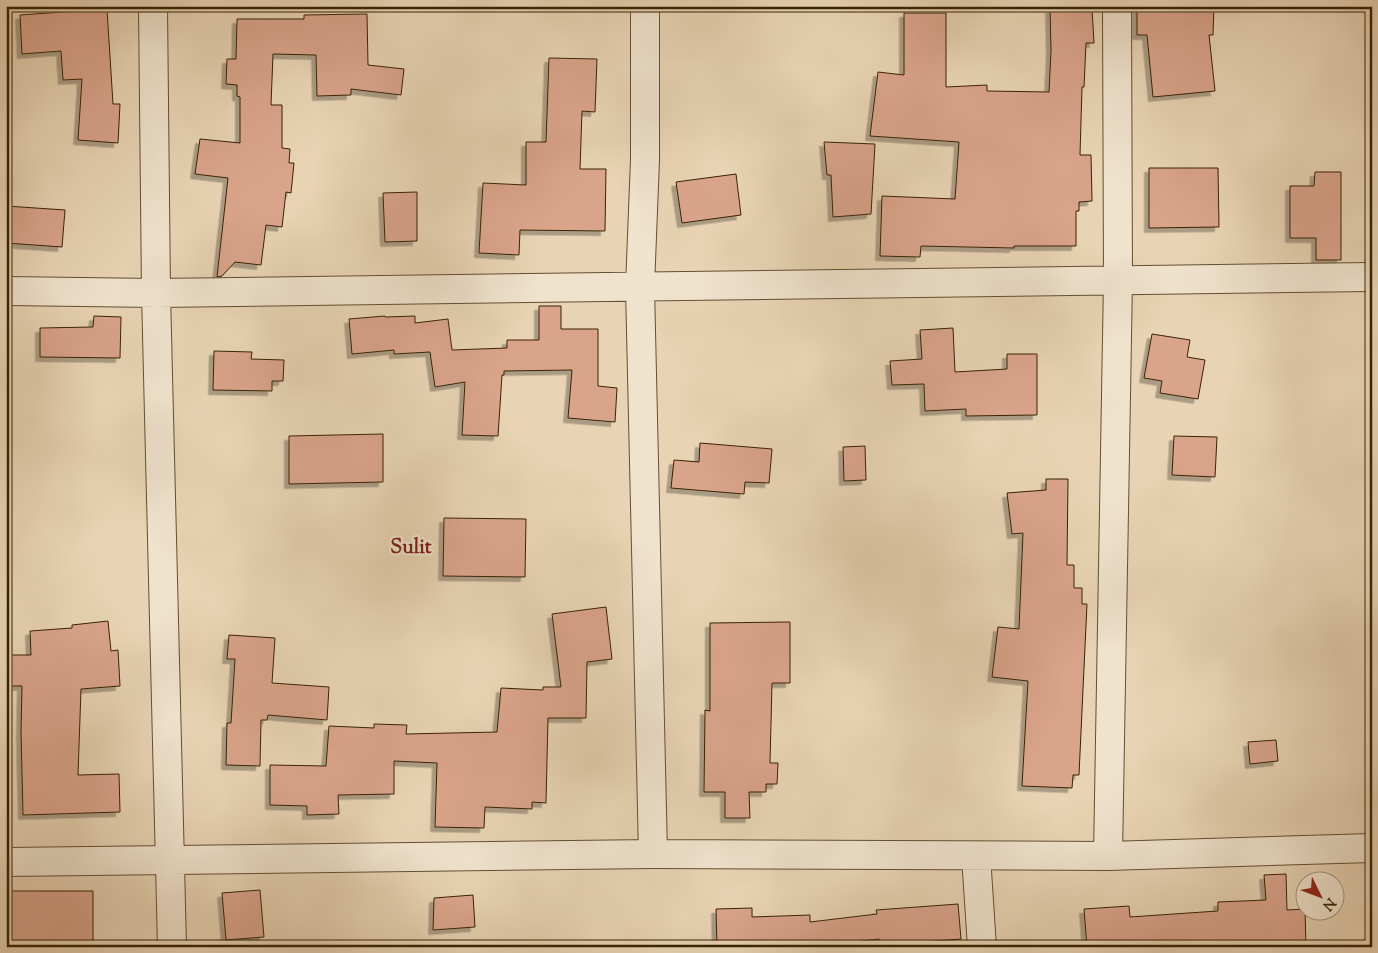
<svg xmlns="http://www.w3.org/2000/svg" width="1378" height="953" viewBox="0 0 1378 953" font-family="'Sorts Mill Goudy',serif">
  <defs>
    <filter id="shadow"><feDropShadow dx="-4.5" dy="4.5" stdDeviation="0" flood-color="#0004"/></filter>
  </defs>
  <rect width="100%" height="100%" fill="#e8d4b4"/>
  <filter id="stains"><feTurbulence type="fractalNoise" baseFrequency=".004" numOctaves="4"/><feColorMatrix values="0 0 0 0 .2 0 0 0 0 .09 0 0 0 0 .02 0 0 0 .5 -.17"/></filter>
  <radialGradient id="worn" r=".72"><stop offset=".6" stop-color="#630" stop-opacity="0"/><stop offset="1" stop-color="#630" stop-opacity=".3"/></radialGradient>
  <!-- building -->
  <path fill="#daa48b" stroke="#372305" filter="url(#shadow)" d="M 1137,6 L 1214,6 L 1213,35 L 1209,35 L 1215,91 L 1153,97 L 1147,35 L 1137,35 Z
    M 1050,8 L 1092,8 L 1094,43 L 1086,43 L 1084,87 L 1082,87 L 1080,155 L 1091,155 L 1092,201 L 1079,202 L 1079,211 L 1076,211 L 1076,246 L 1014,246 L 1014,248 L 921,246 L 920,257 L 880,256 L 882,196 L 955,199 L 959,142 L 870,136 L 878,72 L 904,75 L 904,13 L 946,13 L 946,87 L 987,85 L 987,91 L 1049,92 L 1051,50 Z
    M 107,9 L 113,104 L 120,104 L 118,143 L 78,140 L 82,79 L 63,80 L 61,51 L 22,54 L 20,15 Z
    M 367,14 L 368,65 L 404,69 L 401,95 L 351,89 L 351,95 L 317,96 L 316,55 L 273,54 L 271,105 L 282,105 L 282,148 L 290,149 L 289,163 L 294,163 L 291,193 L 286,192 L 282,227 L 266,225 L 261,265 L 235,262 L 222,276 L 217,277 L 228,178 L 195,174 L 200,139 L 240,143 L 240,97 L 237,96 L 237,85 L 226,84 L 227,59 L 236,59 L 237,19 L 304,19 L 304,15 Z
    M 549,58 L 597,59 L 595,112 L 582,111 L 580,169 L 606,169 L 605,231 L 520,230 L 519,255 L 479,253 L 483,183 L 526,185 L 526,142 L 546,142 Z
    M 824,142 L 875,144 L 871,214 L 833,217 L 831,175 L 827,175 Z
    M 1149,168 L 1218,168 L 1219,227 L 1149,228 Z
    M 1315,172 L 1341,172 L 1341,260 L 1316,260 L 1316,238 L 1290,238 L 1290,186 L 1314,186 Z
    M 736,174 L 741,215 L 682,223 L 676,182 Z
    M 417,192 L 417,241 L 385,242 L 383,193 Z
    M 6,206 L 65,210 L 62,247 L 6,243 Z
    M 539,306 L 561,306 L 561,329 L 598,329 L 598,386 L 617,388 L 615,422 L 568,418 L 572,370 L 504,371 L 504,375 L 502,375 L 498,436 L 462,435 L 465,382 L 435,387 L 430,352 L 394,354 L 394,350 L 352,354 L 349,319 L 385,316 L 385,317 L 415,316 L 415,323 L 448,319 L 452,350 L 507,348 L 507,340 L 539,340 Z
    M 94,316 L 121,317 L 120,358 L 40,357 L 40,328 L 93,327 Z
    M 953,328 L 955,372 L 1007,369 L 1007,354 L 1037,354 L 1037,415 L 966,416 L 966,409 L 925,411 L 924,384 L 892,385 L 890,361 L 922,359 L 920,330 Z
    M 1152,334 L 1190,340 L 1187,357 L 1205,360 L 1198,399 L 1160,393 L 1162,381 L 1144,378 Z
    M 214,351 L 252,352 L 251,359 L 284,360 L 283,381 L 272,381 L 272,391 L 213,390 Z
    M 383,434 L 383,482 L 289,484 L 289,436 Z
    M 1174,436 L 1217,437 L 1215,477 L 1172,475 Z
    M 700,443 L 772,449 L 769,483 L 745,482 L 744,494 L 671,488 L 674,460 L 699,462 Z
    M 865,446 L 866,480 L 844,481 L 843,447 Z
    M 1046,479 L 1068,479 L 1067,565 L 1074,565 L 1074,588 L 1082,588 L 1082,604 L 1087,604 L 1079,775 L 1073,775 L 1072,788 L 1022,786 L 1028,681 L 992,677 L 998,627 L 1019,629 L 1023,533 L 1012,534 L 1007,493 L 1046,490 Z
    M 444,518 L 526,519 L 525,577 L 443,576 Z
    M 606,607 L 612,659 L 587,662 L 586,718 L 548,718 L 546,803 L 532,802 L 532,809 L 485,807 L 484,828 L 435,827 L 437,763 L 394,761 L 394,794 L 338,795 L 339,814 L 307,815 L 307,806 L 270,805 L 270,765 L 326,766 L 329,726 L 374,728 L 374,724 L 407,725 L 406,734 L 497,732 L 501,688 L 543,690 L 543,687 L 561,687 L 552,614 Z
    M 108,621 L 111,651 L 118,650 L 120,686 L 81,689 L 78,775 L 119,774 L 120,812 L 23,815 L 21,732 L 22,686 L 6,686 L 6,655 L 31,655 L 30,631 L 72,628 L 72,625 Z
    M 790,622 L 790,683 L 772,683 L 770,763 L 778,763 L 777,784 L 766,784 L 766,792 L 749,792 L 750,818 L 725,818 L 725,792 L 704,792 L 705,710 L 710,711 L 710,623 Z
    M 229,635 L 275,638 L 272,683 L 329,687 L 327,720 L 268,715 L 267,720 L 261,720 L 260,766 L 226,765 L 227,723 L 231,723 L 235,659 L 227,659 Z
    M 1276,740 L 1278,761 L 1250,764 L 1248,742 Z
    M 1286,874 L 1287,910 L 1305,909 L 1306,947 L 1087,947 L 1084,909 L 1129,906 L 1130,917 L 1218,911 L 1218,902 L 1266,900 L 1264,875 Z
    M 260,890 L 264,937 L 226,940 L 222,893 Z
    M 6,891 L 93,891 L 93,947 L 6,947 Z
    M 473,895 L 475,927 L 433,930 L 434,898 Z
    M 958,904 L 961,939 L 921,942 L 922,947 L 879,947 L 879,939 L 811,947 L 717,947 L 716,909 L 752,908 L 752,917 L 810,915 L 810,922 L 877,914 L 876,910 Z"/>
  <g fill="none" stroke-linecap="round" stroke-linejoin="round">
    <defs>
      <path id="minor" d="M 153,6 L 156,293 L 172,947
        M 645,6 L 645,160 L 640,287 L 653,854
        M 6,291 L 156,293 L 1372,277
        M 976,856 L 982,947
        M 1108,856 L 1118,280 L 1117,6
        M 6,862 L 653,854 L 1108,856 L 1372,848"/>
    </defs>
    <!-- minor casing -->
    <use href="#minor" stroke="#634f31" stroke-width="30"/>
    <!-- minor -->
    <use href="#minor" stroke="#f0e3ce" stroke-width="28"/>
  </g>
  <g text-anchor="middle" stroke-width="4.5" stroke-linejoin="round" paint-order="stroke">
    <!-- quarter labels -->
    <g font-size="20" font-weight="bold" fill="#7a1f14" stroke="#f0e3ce">
      <text x="411" y="553">Sulit</text>
    </g>
  </g>
  <!-- margin -->
  <rect width="1378" height="953" fill="none" stroke="#e8d4b4" stroke-width="25"/>
  <rect x="8" y="8" width="1363" height="938" fill="none" stroke="#372305" stroke-width="2.5"/>
  <rect x="12" y="12" width="1353" height="928" fill="none" stroke="#372305"/>
  <!-- north arrow -->
  <g transform="translate(1320 896) rotate(132)"><circle r="24" fill="#f0e3ce" stroke="#a6967e"/>
  <path d="M0-4L9 19L0 12L-9 19Z" fill="#8f2418"/>
  <text y="-8" font-size="14" font-weight="bold" text-anchor="middle" fill="#372305">N</text>
  </g>
  <rect width="100%" height="100%" filter="url(#stains)"/>
  <rect width="100%" height="100%" fill="url(#worn)"/>
</svg>
